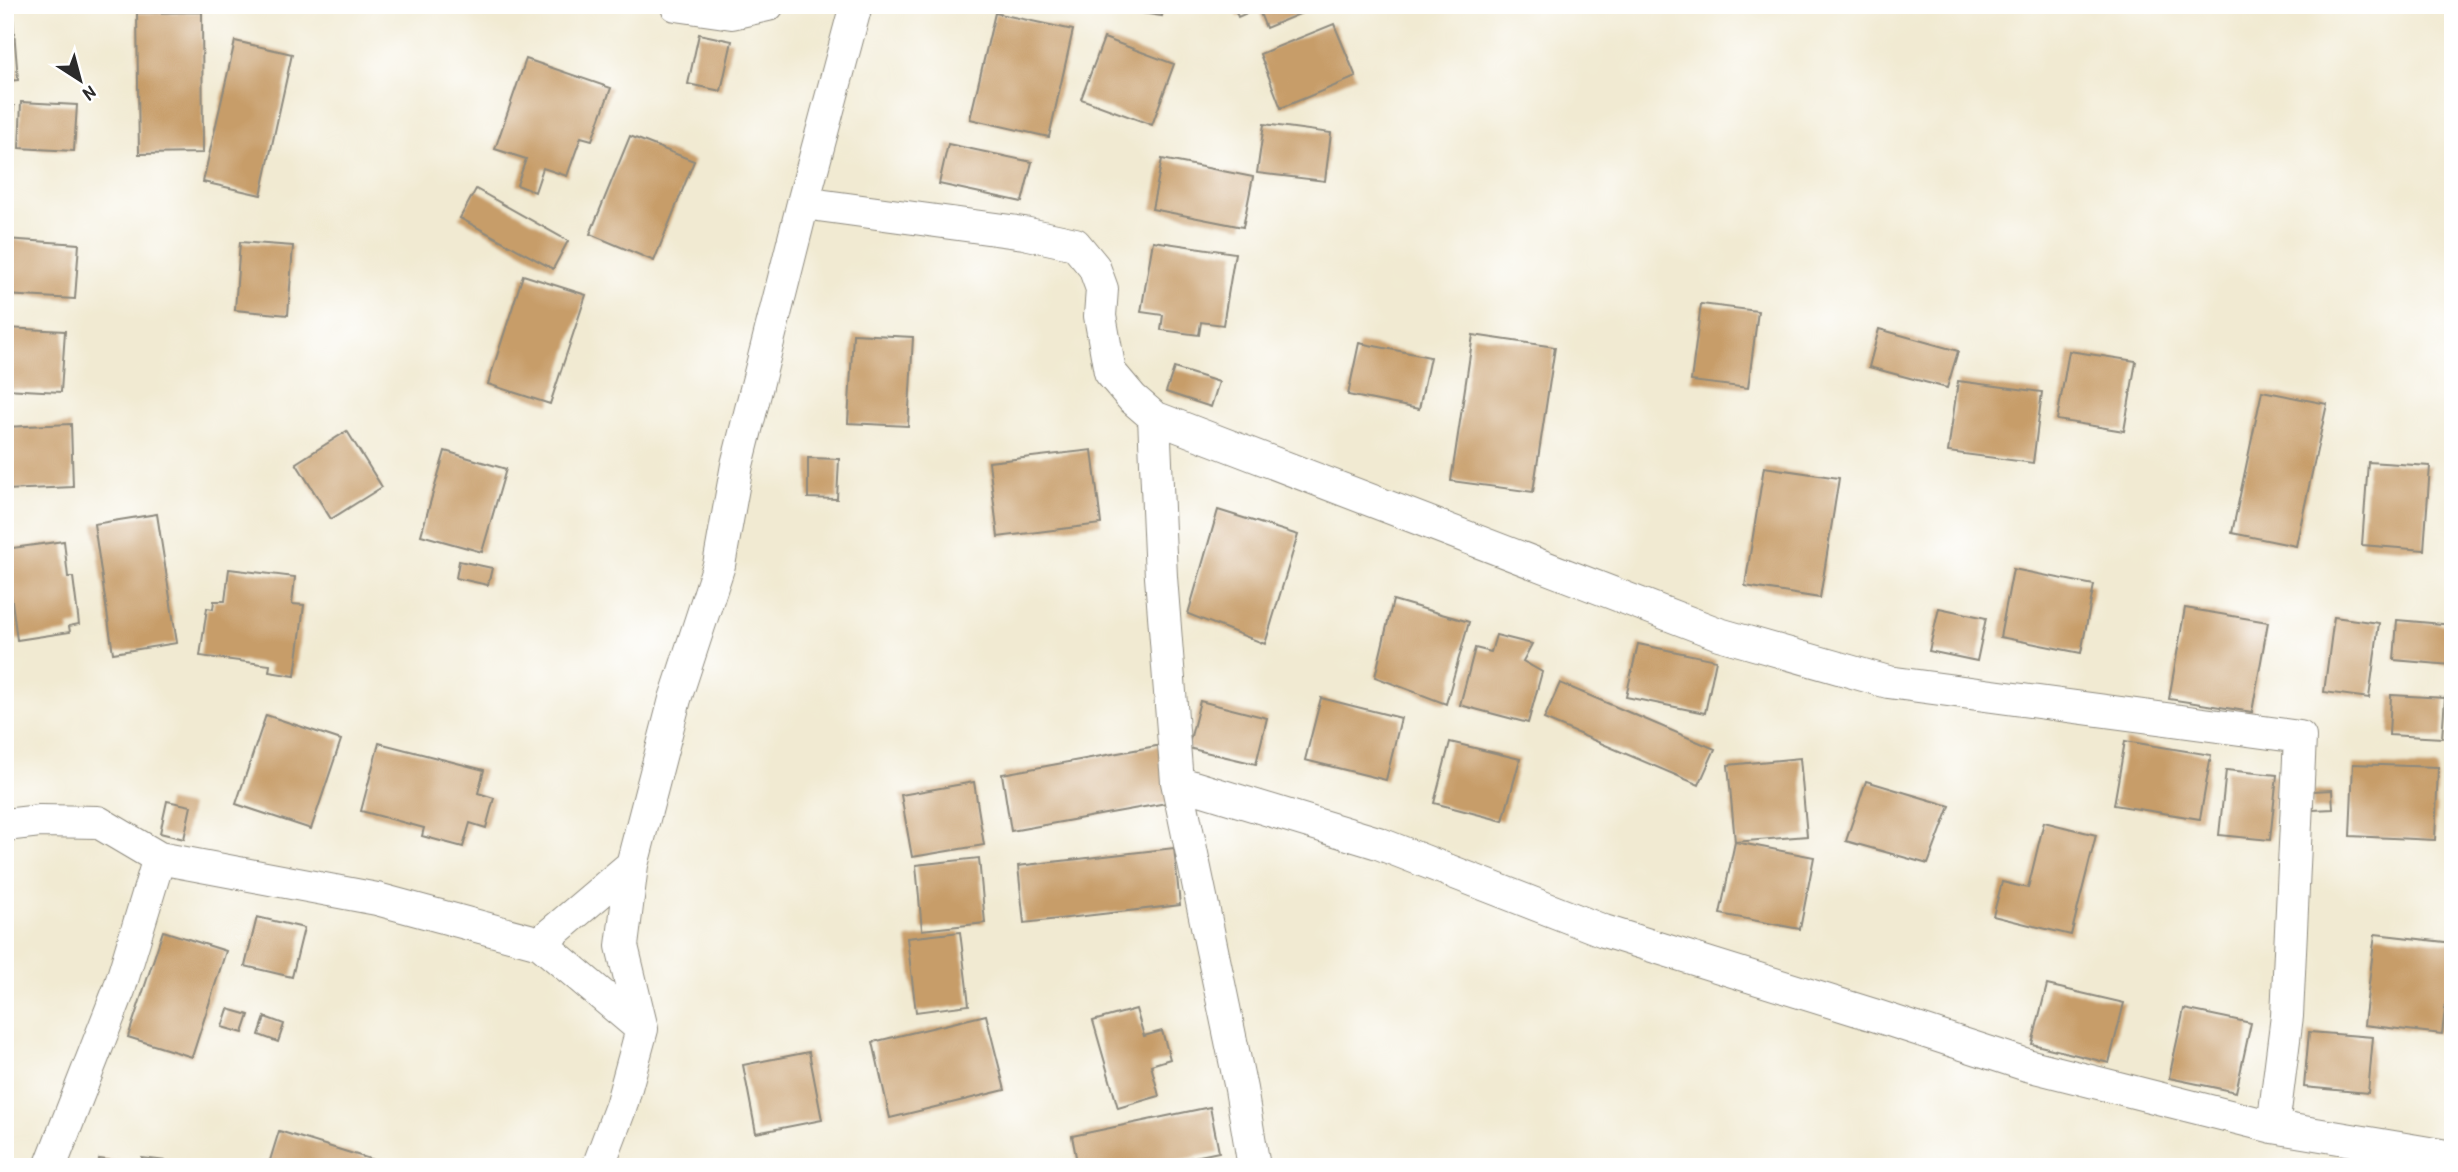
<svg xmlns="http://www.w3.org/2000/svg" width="2458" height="1172" viewBox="0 0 2458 1172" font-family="'Patrick Hand',sans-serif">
  <rect width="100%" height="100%" fill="#fff"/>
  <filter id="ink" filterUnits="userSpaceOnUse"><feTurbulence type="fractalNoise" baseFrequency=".0143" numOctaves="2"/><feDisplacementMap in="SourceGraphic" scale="14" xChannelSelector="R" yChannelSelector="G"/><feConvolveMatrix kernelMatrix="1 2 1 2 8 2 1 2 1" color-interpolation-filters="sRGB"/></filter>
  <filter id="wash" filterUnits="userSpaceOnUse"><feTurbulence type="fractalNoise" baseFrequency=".00686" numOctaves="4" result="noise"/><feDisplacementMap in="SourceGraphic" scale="28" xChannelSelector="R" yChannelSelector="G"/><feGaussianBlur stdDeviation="1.57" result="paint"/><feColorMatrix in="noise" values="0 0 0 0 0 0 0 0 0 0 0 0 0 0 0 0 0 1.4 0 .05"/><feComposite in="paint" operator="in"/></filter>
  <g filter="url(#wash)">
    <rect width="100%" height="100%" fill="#f1ead2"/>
    <g id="blocks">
      <!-- building -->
      <path fill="#c79d69" d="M 5,5 L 12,5 L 18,80 L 5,81 Z
        M 1089,5 L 1164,5 L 1162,16 Z
        M 1233,5 L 1321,5 L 1266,28 L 1258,8 L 1238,17 Z
        M 202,12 L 203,153 L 139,154 L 137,13 Z
        M 995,13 L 1073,30 L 1049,137 L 970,119 Z
        M 1334,24 L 1356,77 L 1281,108 L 1260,54 Z
        M 699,34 L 732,41 L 721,91 L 688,84 Z
        M 1104,38 L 1174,64 L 1152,125 L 1081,99 Z
        M 235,41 L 292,54 L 261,195 L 203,182 Z
        M 526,59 L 611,88 L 592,140 L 581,137 L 567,176 L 543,168 L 535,192 L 517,185 L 526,159 L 495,149 Z
        M 21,102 L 77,105 L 74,151 L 19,148 Z
        M 5,106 L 14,106 L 11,140 L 5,139 Z
        M 1264,124 L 1331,133 L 1325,181 L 1257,173 Z
        M 630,136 L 694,161 L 654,261 L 590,234 Z
        M 948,144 L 1032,162 L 1022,202 L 939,184 Z
        M 1162,159 L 1253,177 L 1243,227 L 1152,209 Z
        M 476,189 L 568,241 L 553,269 L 460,218 Z
        M 5,239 L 79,244 L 75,299 L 5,295 Z
        M 1153,241 L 1235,253 L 1223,325 L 1201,322 L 1199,335 L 1161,330 L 1163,315 L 1141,312 Z
        M 240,242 L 293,246 L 288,315 L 235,310 Z
        M 523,275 L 586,295 L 550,404 L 488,384 Z
        M 1701,304 L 1758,311 L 1748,388 L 1691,381 Z
        M 5,328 L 65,331 L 61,392 L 5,389 Z
        M 1879,329 L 1958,351 L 1947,388 L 1869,367 Z
        M 853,334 L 913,337 L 908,426 L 848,423 Z
        M 1473,335 L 1555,347 L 1533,492 L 1451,481 Z
        M 1359,343 L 1430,357 L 1419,409 L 1348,395 Z
        M 2069,351 L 2136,361 L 2124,431 L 2057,420 Z
        M 1174,368 L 1219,382 L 1211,407 L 1166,392 Z
        M 1958,381 L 2042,392 L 2033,463 L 1948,452 Z
        M 2262,391 L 2327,404 L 2296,546 L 2232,533 Z
        M 71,424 L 73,487 L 5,490 L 5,427 Z
        M 347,431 L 382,487 L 331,519 L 296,463 Z
        M 1092,450 L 1101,524 L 998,537 L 989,462 Z
        M 445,451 L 506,469 L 482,552 L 421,535 Z
        M 808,458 L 839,459 L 837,499 L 808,498 Z
        M 2368,462 L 2430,466 L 2424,550 L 2362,545 Z
        M 1764,467 L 1839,478 L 1820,598 L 1745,586 Z
        M 1218,510 L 1298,535 L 1265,644 L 1188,614 Z
        M 157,514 L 177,643 L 113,653 L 94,524 Z
        M 64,541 L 68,577 L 73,577 L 79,624 L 69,626 L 70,632 L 17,640 L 5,549 Z
        M 459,561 L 492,568 L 488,585 L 456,578 Z
        M 229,569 L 295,577 L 292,604 L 304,605 L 295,676 L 269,672 L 270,665 L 200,656 L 207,608 L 213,609 L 214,601 L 225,601 Z
        M 2013,569 L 2094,585 L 2081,653 L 2000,637 Z
        M 1393,600 L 1469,622 L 1446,704 L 1375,677 Z
        M 1939,608 L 1986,618 L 1977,661 L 1929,651 Z
        M 2185,608 L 2268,622 L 2252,712 L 2169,699 Z
        M 2334,617 L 2379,623 L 2369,698 L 2324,692 Z
        M 2397,620 L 2453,625 L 2451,665 L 2394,660 Z
        M 1496,635 L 1532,644 L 1523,661 L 1542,672 L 1528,723 L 1460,705 L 1475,648 L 1491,652 Z
        M 1638,644 L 1716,660 L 1705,713 L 1626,697 Z
        M 1560,683 L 1715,749 L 1699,785 L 1544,719 Z
        M 2391,695 L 2445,698 L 2442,738 L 2389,735 Z
        M 1321,698 L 1401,718 L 1386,780 L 1305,760 Z
        M 1200,701 L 1267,718 L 1256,764 L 1188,748 Z
        M 266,715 L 341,740 L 311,829 L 236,804 Z
        M 2125,741 L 2211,755 L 2200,819 L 2114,805 Z
        M 1450,742 L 1520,759 L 1503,821 L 1434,803 Z
        M 379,743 L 484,770 L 478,793 L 494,798 L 486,828 L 470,823 L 463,847 L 422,836 L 424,828 L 361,811 Z
        M 1162,745 L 1172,802 L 1011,831 L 1002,774 Z
        M 1800,758 L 1807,836 L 1735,842 L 1814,857 L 1800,929 L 1720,914 L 1735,842 L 1728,765 Z
        M 2353,764 L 2438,767 L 2435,840 L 2350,836 Z
        M 2226,770 L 2277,775 L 2270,840 L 2219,835 Z
        M 1866,781 L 1950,806 L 1928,864 L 1846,841 Z
        M 974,782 L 984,845 L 912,857 L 901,795 Z
        M 2332,790 L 2333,809 L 2313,810 L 2312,791 Z
        M 167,801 L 191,806 L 184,839 L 160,833 Z
        M 2044,822 L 2096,835 L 2071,935 L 1993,916 L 2002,882 L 2028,888 Z
        M 1174,848 L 1180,905 L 1024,923 L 1018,866 Z
        M 979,858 L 985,923 L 922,930 L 916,865 Z
        M 257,917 L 304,928 L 292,977 L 245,966 Z
        M 163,931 L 226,951 L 192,1057 L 128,1037 Z
        M 960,932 L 969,1005 L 916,1012 L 907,938 Z
        M 2375,934 L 2453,943 L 2442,1034 L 2364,1025 Z
        M 2047,985 L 2124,1003 L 2109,1063 L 2032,1044 Z
        M 228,1009 L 249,1015 L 243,1033 L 222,1027 Z
        M 1136,1009 L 1144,1036 L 1162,1031 L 1170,1059 L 1151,1065 L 1159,1096 L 1118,1108 L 1093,1021 Z
        M 2184,1009 L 2251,1023 L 2236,1092 L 2169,1078 Z
        M 986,1015 L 1005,1090 L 890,1118 L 873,1042 Z
        M 265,1017 L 284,1024 L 278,1042 L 259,1035 Z
        M 2309,1032 L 2373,1037 L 2368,1093 L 2304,1087 Z
        M 809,1052 L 822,1120 L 756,1133 L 743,1065 Z
        M 1210,1107 L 1219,1152 L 1146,1167 L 1078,1167 L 1072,1136 Z
        M 279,1131 L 393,1166 L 393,1167 L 268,1167 Z
        M 142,1158 L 175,1162 L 174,1167 L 98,1167 L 99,1159 L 141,1165 Z"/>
    </g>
  </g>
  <g filter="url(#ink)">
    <use href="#blocks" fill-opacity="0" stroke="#8e8a7e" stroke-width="2"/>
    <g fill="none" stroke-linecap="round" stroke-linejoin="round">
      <defs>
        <path id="street" d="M 676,5 L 732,13 L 768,5
          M 803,203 L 1024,233 L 1075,244 L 1094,267 L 1102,289 L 1100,316 L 1110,372 L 1132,398 L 1154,417 L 1719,634 L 1888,682 L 2300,737 L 2287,1016 L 2273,1127
          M 1154,417 L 1161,577 L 1177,782 L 1241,1089 L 1254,1167
          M 1177,782 L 1378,843 L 1604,931 L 1877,1016 L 2027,1065 L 2273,1127 L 2453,1157
          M 5,825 L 40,821 L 98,822 L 159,858 L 377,899 L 540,943 L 642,1029
          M 540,943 L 632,865
          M 50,1167 L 119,990 L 159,858
          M 598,1167 L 621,1106 L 642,1029 L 622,946 L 632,865 L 675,699 L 719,565 L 737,465 L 803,203 L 856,5"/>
      </defs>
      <!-- street casing -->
      <use href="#street" stroke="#8e8a7e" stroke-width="34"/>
      <!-- street -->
      <use href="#street" stroke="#fff" stroke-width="32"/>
    </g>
  </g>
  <!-- margin -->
  <rect width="2458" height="1172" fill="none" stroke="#fff" stroke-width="28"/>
  <!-- north arrow -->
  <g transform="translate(80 80) rotate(144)" stroke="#ffffff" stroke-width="5" paint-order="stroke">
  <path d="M0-5L12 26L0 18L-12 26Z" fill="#2b2b2b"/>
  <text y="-10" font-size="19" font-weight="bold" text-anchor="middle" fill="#2b2b2b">N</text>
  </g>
</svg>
